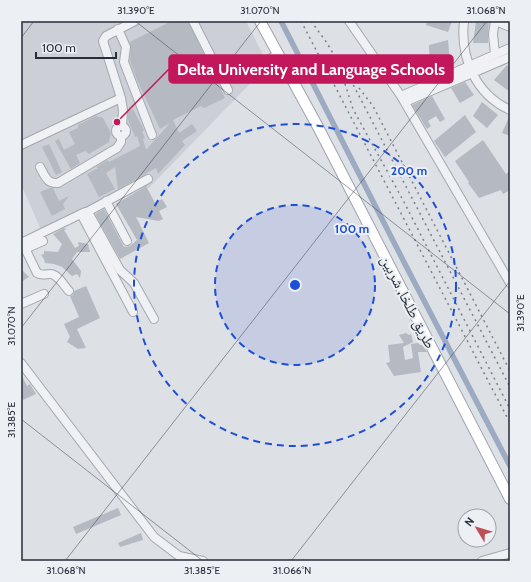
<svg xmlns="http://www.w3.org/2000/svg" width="531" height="582" viewBox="0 0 531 582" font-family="Cabin,'Noto Naskh Arabic',sans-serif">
  <rect width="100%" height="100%" fill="#dde0e5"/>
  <!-- built -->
  <path fill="#cccfd6" d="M 21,21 L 246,21 L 268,65 L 149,188 L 136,185 L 41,230 L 21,184 Z"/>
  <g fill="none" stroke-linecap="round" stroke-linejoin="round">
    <!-- canal -->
    <path stroke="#9cabc2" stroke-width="5.5" d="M 281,21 L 406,266 L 510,466"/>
  </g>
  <!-- building -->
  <path fill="#b5b9c1" d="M 172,21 L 188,21 L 225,98 L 204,108 L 201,106 L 173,120 L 179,133 L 192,124 L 197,131 L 182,141 L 185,145 L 158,174 L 156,168 L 118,189 L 115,167 L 106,173 L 115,189 L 99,197 L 87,174 L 98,168 L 96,167 L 108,160 L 109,162 L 140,146 L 137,136 L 135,137 L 128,120 L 128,111 L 133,109 L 144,130 L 142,132 L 145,138 L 143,139 L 146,150 L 170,123 L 160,129 L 137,80 L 130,61 L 131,48 L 130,42 Z
    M 427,21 L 452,21 L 448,32 L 426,25 Z
    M 476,21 L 489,21 L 488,33 L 488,43 L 473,43 Z
    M 448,40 L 450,63 L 430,66 L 429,45 Z
    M 507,65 L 510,68 L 510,92 L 494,80 Z
    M 465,82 L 474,95 L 460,103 L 451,88 Z
    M 432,96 L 445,119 L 440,122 L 436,116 L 428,121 L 431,126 L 427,129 L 412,105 Z
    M 482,102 L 498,115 L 487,128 L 473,116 Z
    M 465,115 L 476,132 L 445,157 L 434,141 Z
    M 510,115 L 510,136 L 502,133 Z
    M 96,116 L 103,118 L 111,133 L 109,142 L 89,154 L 85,151 L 76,155 L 80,163 L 71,169 L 55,141 L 59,139 L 64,150 L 75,144 L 69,132 L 78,128 L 78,125 Z
    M 483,140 L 506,174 L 510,171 L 510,190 L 503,194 L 501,190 L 479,198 L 468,183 L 469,182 L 455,161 Z
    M 49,144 L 62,172 L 56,175 L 42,147 Z
    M 146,186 L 155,203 L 162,199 L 167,207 L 159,211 L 163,219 L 159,221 L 136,217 L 149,243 L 120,259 L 95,214 L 104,209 L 124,247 L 130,246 L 137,240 L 116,204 Z
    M 50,188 L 53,188 L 59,201 L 69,196 L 63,204 L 65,209 L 52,216 L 40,192 Z
    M 64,228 L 67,229 L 64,230 L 75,248 L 79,246 L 78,242 L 88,244 L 90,252 L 77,252 L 72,259 L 81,271 L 80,278 L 77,274 L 72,276 L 62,267 L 54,264 L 45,263 L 44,259 L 41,255 L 44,254 L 44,251 L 58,252 L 62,244 L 53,234 Z
    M 21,269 L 29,277 L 21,282 Z
    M 86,286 L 100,318 L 77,329 L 86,348 L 78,349 L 67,342 L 70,337 L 64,324 L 79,317 L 70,296 L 73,295 L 74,291 Z
    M 406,333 L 409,335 L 411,334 L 413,342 L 403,347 L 405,360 L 413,358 L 411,344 L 418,343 L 420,345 L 423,345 L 427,352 L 418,352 L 421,372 L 394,376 L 386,363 L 390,362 L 388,345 L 404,343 L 399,335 Z
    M 21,374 L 27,386 L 30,384 L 36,394 L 23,400 L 21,395 Z
    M 118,508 L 121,515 L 76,534 L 73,527 Z
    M 141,533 L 143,540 L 120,547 L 118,543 Z"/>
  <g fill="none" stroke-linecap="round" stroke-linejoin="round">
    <defs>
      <path id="minor" d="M 193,21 L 228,90
        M 349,21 L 401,96 L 510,283
        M 464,21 C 460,57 475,94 510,110
        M 495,21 L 493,34 L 495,54
        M 496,21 L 510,27
        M 118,29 L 126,47 L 124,62 L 152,135
        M 220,73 L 244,62 L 248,63 L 255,66 L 279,54
        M 401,96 L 510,48
        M 405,102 L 510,57
        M 122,126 L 123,110 L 121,98 L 103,41 L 106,36 L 135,21
        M116 131a5 5 0 1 1 10 0a5 5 0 1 1-10 0Z
        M 21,145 L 121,98
        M 40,167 C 45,176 47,184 58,183 L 117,148 L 121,142 L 121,136
        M 106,201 L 127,241
        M 87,212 L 148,179
        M 81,214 L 133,312
        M 22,242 L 37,273 C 42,276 45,274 50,274 C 58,274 64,286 69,291
        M 21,243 L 85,212 L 88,212 L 120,270 L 134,283 L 154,319
        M 25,249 L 43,241
        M 21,304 L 44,294
        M 21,363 L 154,537 L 179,556 L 203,561
        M 482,561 L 510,553"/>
      <path id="major" d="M 260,21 L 318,127 L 510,499"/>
    </defs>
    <!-- minor casing -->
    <use href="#minor" stroke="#a3a7ae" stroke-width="10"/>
    <!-- major casing -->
    <use href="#major" stroke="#9ea3b0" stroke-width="12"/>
    <!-- minor -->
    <use href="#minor" stroke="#eff1f4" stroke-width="8"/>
    <!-- major -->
    <use href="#major" stroke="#fff" stroke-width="10"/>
    <!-- rail -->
    <path stroke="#797e8d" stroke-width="1.5" stroke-dasharray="2 4" stroke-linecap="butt" d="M 301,21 L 510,423
      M 311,21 L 327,43 L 338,62 L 353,109 L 404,202 L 510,409
      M 345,69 L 510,387
      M 359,88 L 373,106 L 510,371"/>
  </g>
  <!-- ticks -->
  <path fill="none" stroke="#282d3a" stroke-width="1" stroke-opacity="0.45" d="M 135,21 L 510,314M 21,38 L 34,21M 21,328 L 261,21M 21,419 L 203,561M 65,561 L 487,21M 291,561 L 510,281"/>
  <!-- distance rings -->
  <circle cx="295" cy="285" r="80" fill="#1d4ed8" fill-opacity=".12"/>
  <g fill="none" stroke="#1d4ed8" stroke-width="2" stroke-dasharray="7 5">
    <circle cx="295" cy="285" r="80"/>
    <circle cx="295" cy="285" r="161"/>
  </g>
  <g text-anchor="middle" stroke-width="4" stroke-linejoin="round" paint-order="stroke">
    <!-- street labels -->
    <g font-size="15" fill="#282d3a" stroke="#eceff3">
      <text transform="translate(408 302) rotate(63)" y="5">طريق طلخا, شربين</text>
    </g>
  </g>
  <circle cx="295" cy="285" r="6" fill="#1d4ed8" stroke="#eceff3" stroke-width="2"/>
  <g font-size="12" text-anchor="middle" font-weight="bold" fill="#1d4ed8" stroke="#eceff3" stroke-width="4" stroke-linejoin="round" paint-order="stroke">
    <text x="409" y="175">200 m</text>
    <text x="352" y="233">100 m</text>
  </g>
  <!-- callouts -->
  <path fill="none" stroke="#c2185b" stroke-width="1.5" d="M117 122L169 69"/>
  <circle fill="#c2185b" stroke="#eceff3" stroke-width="1.5" cx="117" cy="122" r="4"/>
  <rect fill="#c2185b" stroke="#c2185b" stroke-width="1.5" x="169" y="55" width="284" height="28" rx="4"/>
  <g font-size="16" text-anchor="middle" font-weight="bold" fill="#fff">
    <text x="311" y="75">Delta University and Language Schools</text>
  </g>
  <!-- border -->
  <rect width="531" height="582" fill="none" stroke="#eceff3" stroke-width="44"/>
  <!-- north arrow -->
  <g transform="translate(477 528) rotate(308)"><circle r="19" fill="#eceff3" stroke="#9ea1a9"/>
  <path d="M0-3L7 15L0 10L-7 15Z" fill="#be4f55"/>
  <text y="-6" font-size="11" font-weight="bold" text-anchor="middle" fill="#282d3a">N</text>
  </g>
  <!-- scale -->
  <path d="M36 52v6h80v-6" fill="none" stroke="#282d3a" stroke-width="2"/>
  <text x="42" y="52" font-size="12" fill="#282d3a" stroke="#eceff3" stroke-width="3" paint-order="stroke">100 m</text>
  <rect x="22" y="22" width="487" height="538" fill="none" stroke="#282d3a" stroke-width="1.5"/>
  <g font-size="10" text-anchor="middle" fill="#282d3a">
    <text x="136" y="14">31.390°E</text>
    <text x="260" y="14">31.070°N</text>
    <text x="486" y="14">31.068°N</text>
    <text transform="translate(520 313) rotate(-90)" y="4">31.390°E</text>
    <text transform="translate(11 326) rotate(-90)" y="4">31.070°N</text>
    <text transform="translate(11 420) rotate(-90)" y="4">31.385°E</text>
    <text x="66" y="574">31.068°N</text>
    <text x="202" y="574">31.385°E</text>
    <text x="292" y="574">31.066°N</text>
  </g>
</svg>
